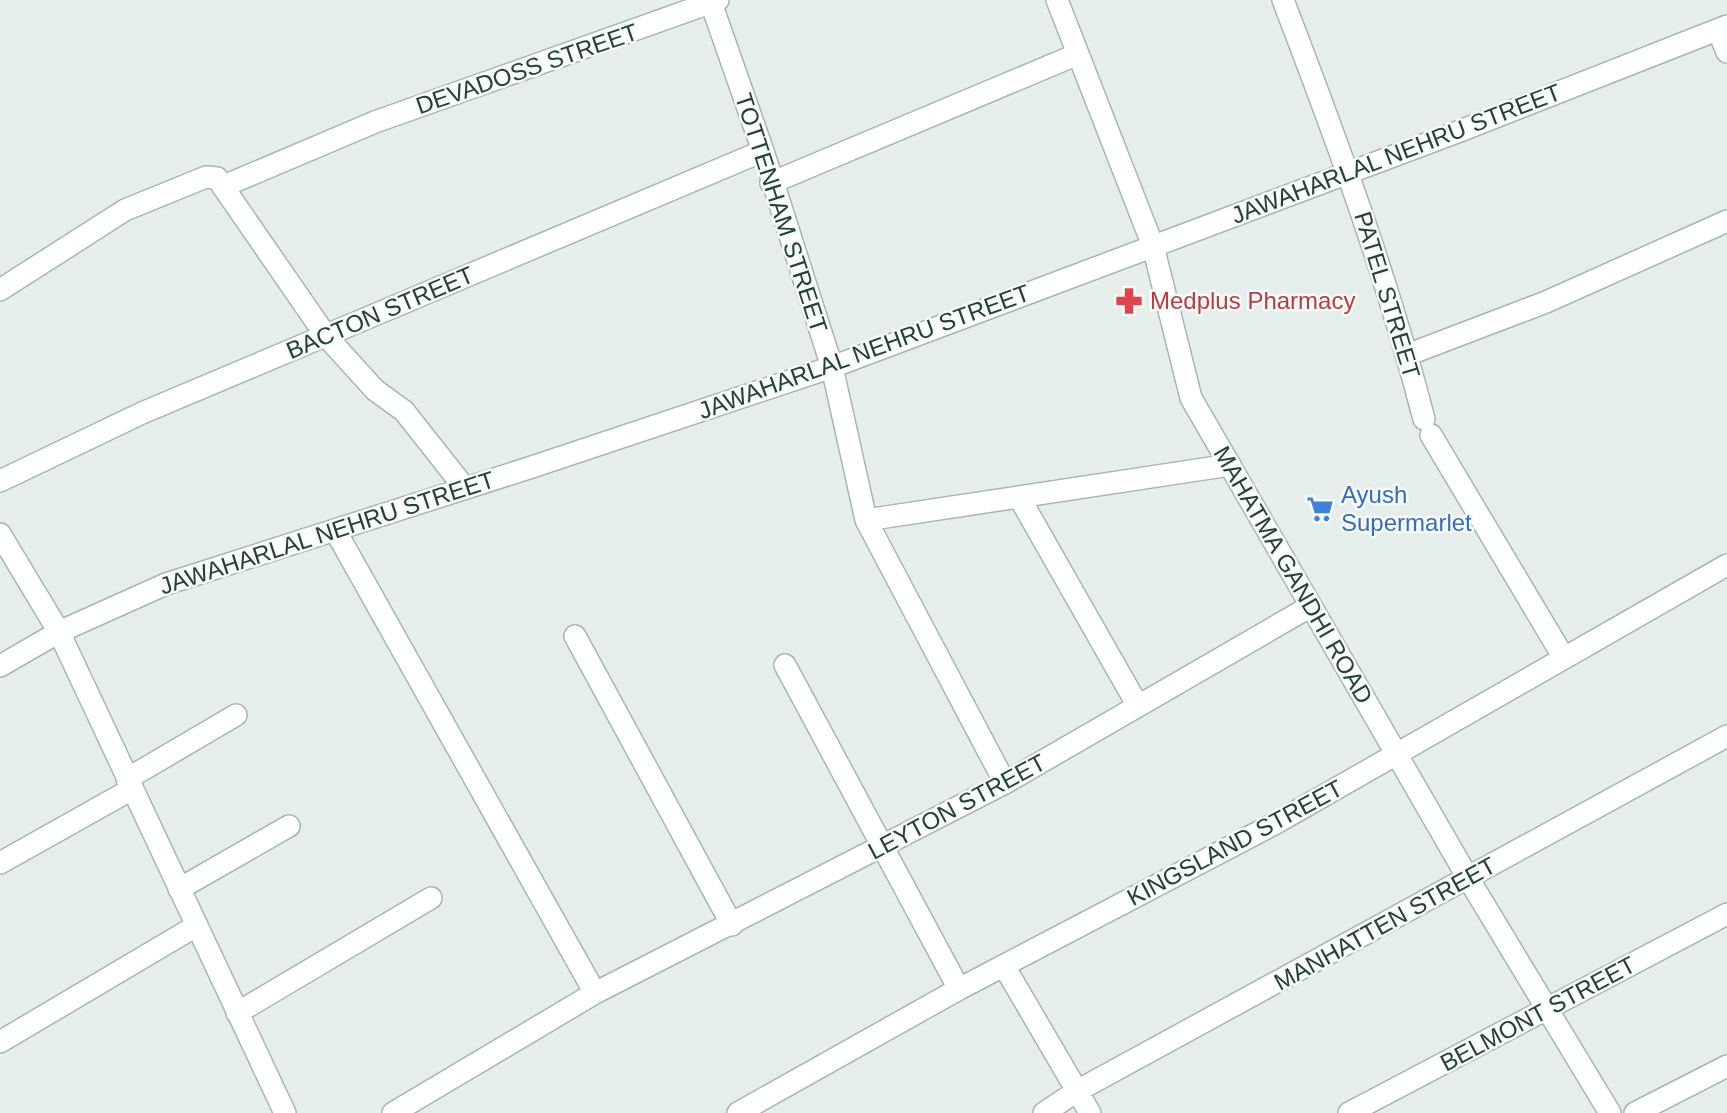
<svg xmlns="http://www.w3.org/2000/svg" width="1727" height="1113" viewBox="0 0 1727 1113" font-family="Helvetica,sans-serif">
  <rect width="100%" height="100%" fill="#e5eeea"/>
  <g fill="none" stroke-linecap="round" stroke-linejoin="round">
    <defs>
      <path id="minor" d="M 710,0 L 763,151 L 832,367 L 866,520 L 1230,465
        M 1057,0 L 1153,246 L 1191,398 L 1468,878 L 1610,1113
        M 1283,0 C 1336,138 1387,276 1424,419
        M 1718,30 L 1727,52
        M 771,183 L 1078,54
        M 224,186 L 375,122 L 718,0
        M 0,290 L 125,210 L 206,177 L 217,178 L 326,336 L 375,390 L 404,411 L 464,487
        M 1407,355 L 1546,302 L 1727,221
        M 1431,435 L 1564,658
        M 0,481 L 142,413 L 763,151
        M 1019,497 L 1138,706
        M 866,520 L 1005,783
        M 335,530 L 595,993
        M 0,534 L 59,632 L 285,1113
        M 575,636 L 732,925
        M 785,665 L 959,989
        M 0,666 L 59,632 L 166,584 L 532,467 L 832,367 L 1460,131 L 1727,26
        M 127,779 L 236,715
        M 0,863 L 132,789
        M 179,889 L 289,826
        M 1004,966 L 1090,1113
        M 237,1013 L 431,898
        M 0,1042 L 196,926
        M 393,1113 L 595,993 L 1005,783 L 1311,606
        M 738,1113 L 959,989 L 1276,823 L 1727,565
        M 1044,1113 L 1077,1091 L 1727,736
        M 1349,1113 L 1727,914
        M 1635,1113 L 1727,1066"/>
    </defs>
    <!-- minor casing -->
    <use href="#minor" stroke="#a7b6b1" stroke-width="24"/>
    <!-- minor -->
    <use href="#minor" stroke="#fff" stroke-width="21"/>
  </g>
  <!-- icons -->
  <defs>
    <symbol id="pharmacy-bare" viewBox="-9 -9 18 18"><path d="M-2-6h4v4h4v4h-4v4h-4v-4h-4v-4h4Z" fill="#e0444e" stroke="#f6faf8" stroke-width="2.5" paint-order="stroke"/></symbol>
    <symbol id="supermarket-bare" viewBox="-9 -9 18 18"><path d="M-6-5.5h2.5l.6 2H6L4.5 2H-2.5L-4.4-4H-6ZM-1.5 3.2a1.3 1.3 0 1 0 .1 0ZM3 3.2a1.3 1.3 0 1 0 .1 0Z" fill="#3f7fe0" stroke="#f6faf8" stroke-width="2.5" paint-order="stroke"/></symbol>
  </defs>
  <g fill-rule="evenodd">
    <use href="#pharmacy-bare" x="1110" y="282" width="38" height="38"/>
    <use href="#supermarket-bare" x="1301" y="490" width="38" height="38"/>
  </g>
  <g text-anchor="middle" stroke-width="5" stroke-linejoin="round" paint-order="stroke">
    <!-- street labels -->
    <g font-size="24" fill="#244038" stroke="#f6faf8">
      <text transform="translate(527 69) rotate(-19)" y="8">DEVADOSS STREET</text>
      <text transform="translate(1396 154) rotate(-21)" y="8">JAWAHARLAL NEHRU STREET</text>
      <text transform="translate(781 213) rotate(72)" y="8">TOTTENHAM STREET</text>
      <text transform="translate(1387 295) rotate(73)" y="8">PATEL STREET</text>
      <text transform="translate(380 313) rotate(-23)" y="8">BACTON STREET</text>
      <text transform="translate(864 352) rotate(-20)" y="8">JAWAHARLAL NEHRU STREET</text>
      <text transform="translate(327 533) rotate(-18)" y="8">JAWAHARLAL NEHRU STREET</text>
      <text transform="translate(1293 575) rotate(60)" y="8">MAHATMA GANDHI ROAD</text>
      <text transform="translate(957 807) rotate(-28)" y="8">LEYTON STREET</text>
      <text transform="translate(1235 843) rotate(-28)" y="8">KINGSLAND STREET</text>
      <text transform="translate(1385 924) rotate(-29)" y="8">MANHATTEN STREET</text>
      <text transform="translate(1538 1014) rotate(-28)" y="8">BELMONT STREET</text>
    </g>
    <!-- health labels -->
    <g font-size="24" fill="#be3a42" stroke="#f6faf8" text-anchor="start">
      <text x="1150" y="309">Medplus Pharmacy</text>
    </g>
    <!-- shop labels -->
    <g font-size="24" fill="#366cbe" stroke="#f6faf8" text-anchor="start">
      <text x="1341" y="503">Ayush<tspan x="1341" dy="28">Supermarlet</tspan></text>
    </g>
  </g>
</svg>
